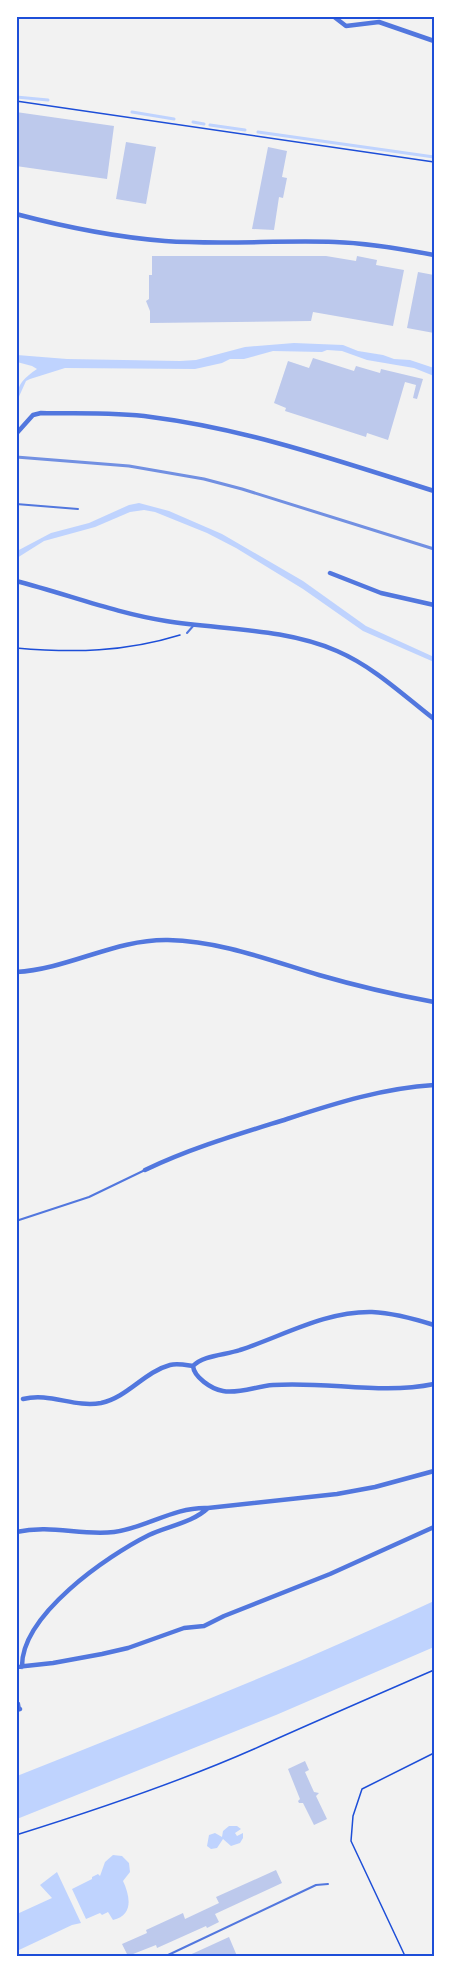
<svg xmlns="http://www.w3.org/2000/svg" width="451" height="1973" viewBox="0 0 451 1973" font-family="Helvetica,sans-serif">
  <rect width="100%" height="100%" fill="#f2f2f2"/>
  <!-- water -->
  <path fill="#bfd3fe" d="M 294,343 L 343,345 L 358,351 L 383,355 L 394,359 L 410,360 L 434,368 L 434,376 L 414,368 L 367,360 L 342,351 L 327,350 L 322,352 L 273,351 L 244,359 L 230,359 L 222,363 L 195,369 L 65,368 L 30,379 L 26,381 L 17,401 C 16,385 24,378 37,369 L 32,366 L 17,362 L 17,355 L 67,359 L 180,361 L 196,360 L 245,347 Z
    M 139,503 L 169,511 L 222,534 L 303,581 L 366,626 L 434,657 L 434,662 L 363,631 L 303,589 L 236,548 L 207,533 L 155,512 L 144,510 L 130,512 L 95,527 L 44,541 L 17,558 L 17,551 L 51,533 L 89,523 L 129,505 Z
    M 434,1601 L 434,1647 L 276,1715 L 17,1819 L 17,1776 C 157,1720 298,1665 434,1601 Z
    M 229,1826 L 237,1826 L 241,1829 L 235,1833 L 237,1836 L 243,1833 L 243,1838 L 240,1843 L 231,1846 L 223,1839 L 217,1848 L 211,1849 L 207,1846 L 209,1835 L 215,1833 L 222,1837 L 223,1831 Z
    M 113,1855 L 122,1856 L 129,1863 L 130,1872 L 123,1881 C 130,1896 134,1915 113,1920 L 108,1912 L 102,1915 L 100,1913 L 86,1919 L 72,1889 L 92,1879 L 92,1877 L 98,1874 L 100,1876 L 105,1862 Z
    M 57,1872 L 81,1923 L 72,1925 L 19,1950 L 17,1944 L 17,1914 L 52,1898 L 40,1885 Z"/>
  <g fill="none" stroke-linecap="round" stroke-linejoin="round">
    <!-- stream -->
    <path stroke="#bfd3fe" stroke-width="3" d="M 16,97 L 48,100
      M 132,112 L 174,119
      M 193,122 L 204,124
      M 210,125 L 245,130
      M 258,132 L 434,157"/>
  </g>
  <!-- building -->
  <path fill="#bdc9ec" d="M 16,112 L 114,126 L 107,179 L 16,166 Z
    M 126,142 L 156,147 L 146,204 L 116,199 Z
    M 268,147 L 287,151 L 282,177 L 287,178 L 283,198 L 279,197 L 274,230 L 252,229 Z
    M 152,256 L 326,256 L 356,261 L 357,256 L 377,260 L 376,265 L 404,270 L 393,326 L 313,312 L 311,321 L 150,323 L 150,311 L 146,301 L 149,299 L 149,275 L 152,275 Z
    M 418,272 L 434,275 L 434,333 L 407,328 Z
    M 313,358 L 354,371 L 356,366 L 380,373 L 381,369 L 423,379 L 417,399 L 413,398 L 416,385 L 405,382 L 388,440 L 367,433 L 366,437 L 285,411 L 286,408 L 274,403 L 288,361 L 309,368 Z
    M 305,1761 L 309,1770 L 305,1772 L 314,1792 L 319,1793 L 316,1796 L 327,1819 L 314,1825 L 303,1803 L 299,1803 L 298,1801 L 300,1799 L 288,1769 Z
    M 276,1870 L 282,1883 L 215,1914 L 219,1922 L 207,1928 L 206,1926 L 157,1948 L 156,1945 L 128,1956 L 122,1944 L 147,1933 L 146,1930 L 183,1913 L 185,1919 L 219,1903 L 216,1897 Z
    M 229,1937 L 237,1956 L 187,1956 L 194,1953 Z"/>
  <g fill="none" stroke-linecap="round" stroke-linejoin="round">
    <!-- path -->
    <path stroke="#1d4ed8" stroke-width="1.5" d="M 16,101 L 434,162
      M 16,648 C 74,653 125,652 180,635
      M 16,1835 C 96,1810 177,1783 254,1749 C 314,1722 374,1696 434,1670
      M 405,1956 L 351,1841 L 353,1816 L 362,1789 L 434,1753"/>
    <!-- service -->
    <path stroke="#5277de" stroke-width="2" d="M 16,504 L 78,509
      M 187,633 L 194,625
      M 16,1221 L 89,1197 L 145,1170
      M 17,1667 L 18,1685
      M 19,1703 L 20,1709
      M 166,1956 L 316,1885 L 328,1884"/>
    <!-- minor -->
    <path stroke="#5277de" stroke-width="4.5" d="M 333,16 L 346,26 L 379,22 L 434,41
      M 16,214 C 65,227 115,237 165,241 C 222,245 278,240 335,242 C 368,243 402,249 434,255
      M 16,434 L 33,415 L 41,413 C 77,414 114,412 151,417 C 247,429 342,462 434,491
      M 330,573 L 381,593 L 434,605
      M 16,581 C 67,594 115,613 166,621 C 223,630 284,628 337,651 C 374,667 403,695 434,719
      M 16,972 C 69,969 115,939 168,940 C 220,941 269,960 319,975 C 357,986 396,995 434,1002
      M 145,1170 C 191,1148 239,1134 287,1119 C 336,1103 384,1088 434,1085
      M 193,1366 C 194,1377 211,1389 223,1391 C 239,1394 257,1386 273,1385 C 327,1381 381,1395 434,1384
      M 193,1366 C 203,1355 226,1355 240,1350 C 283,1336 325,1311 372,1312 C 393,1313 415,1319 434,1325
      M 23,1399 C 50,1392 74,1408 101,1403 C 128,1397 144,1372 170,1365 C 177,1363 186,1365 193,1366
      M 16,1532 C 52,1524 80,1536 114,1532 C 146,1528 173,1507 207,1508
      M 16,1667 L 53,1663 L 102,1654 L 128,1648 L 184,1628 L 204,1626 L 224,1616 L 330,1574 L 434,1527
      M 22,1667 C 21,1615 107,1556 149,1535 C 168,1526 192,1523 208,1508 L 337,1494 L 375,1487 L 434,1471
      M 16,1710 L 20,1709"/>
    <!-- rail -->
    <path stroke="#7290e2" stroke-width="3" d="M 16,457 L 129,466 L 204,479 L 242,489 L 434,549"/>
  </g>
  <!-- border -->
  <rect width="451" height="1973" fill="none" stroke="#ffffff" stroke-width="36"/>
  <rect x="18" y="18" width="415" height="1937" fill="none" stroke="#1d4ed8" stroke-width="2"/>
</svg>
